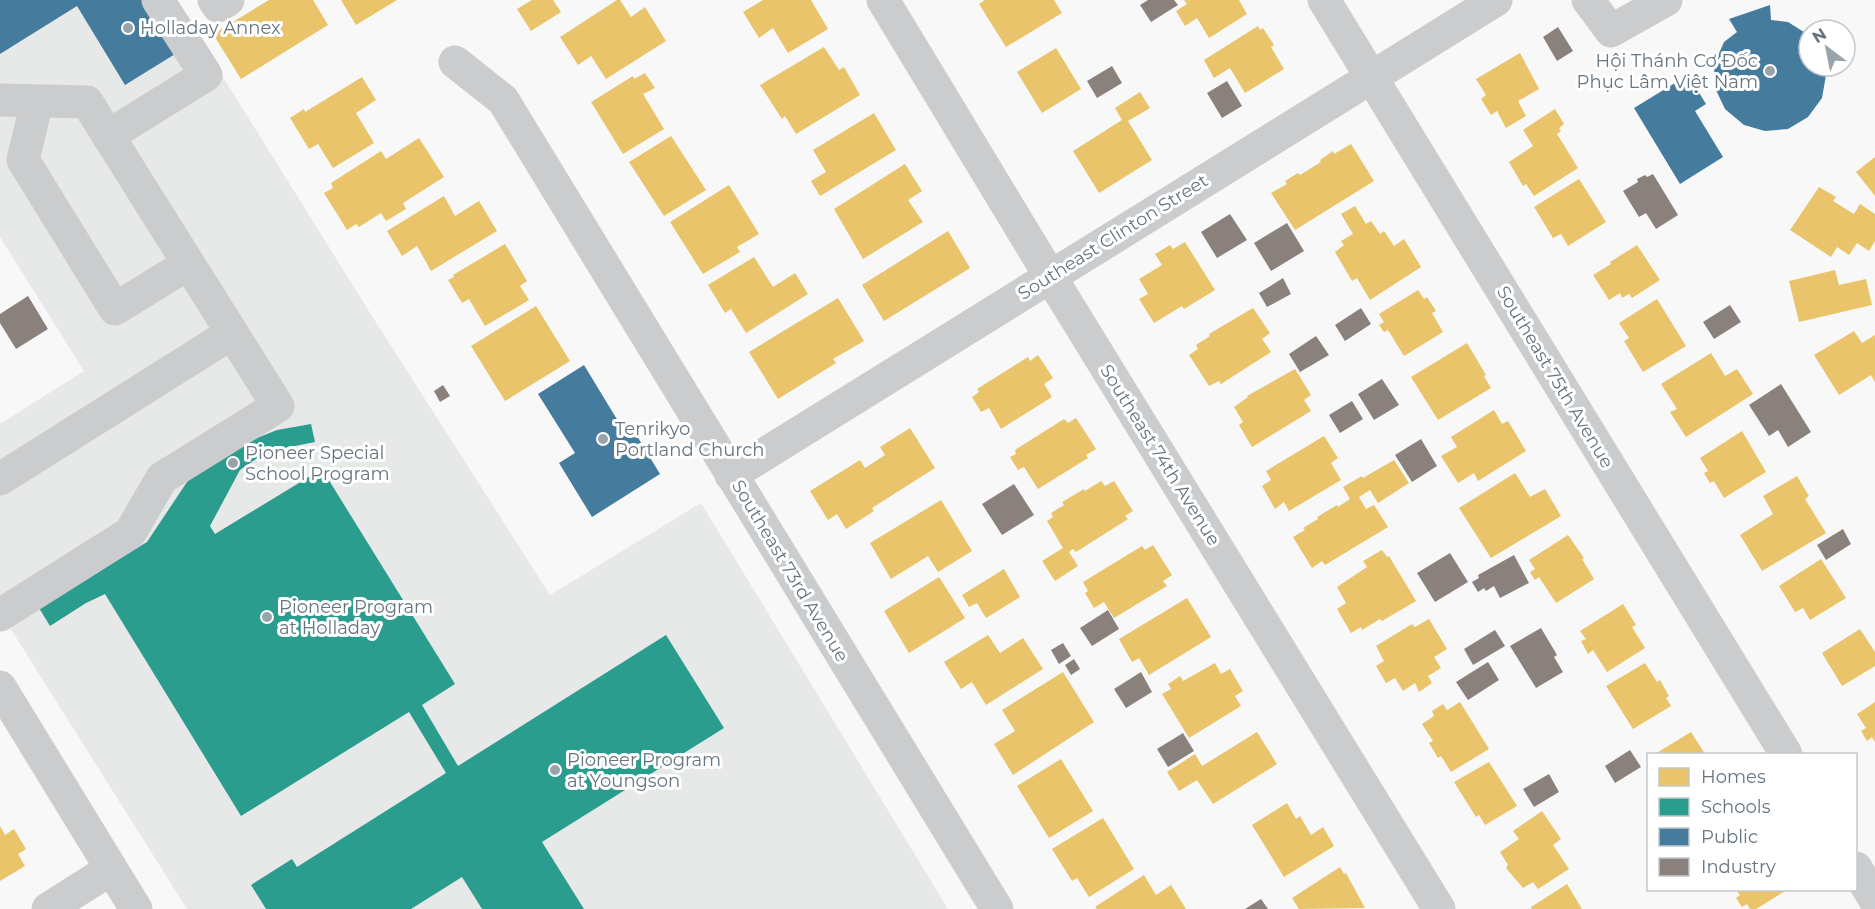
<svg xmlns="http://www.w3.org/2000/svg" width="1875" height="909" viewBox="0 0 1875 909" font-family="Montserrat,sans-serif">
  <rect width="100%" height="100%" fill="#f8f8f8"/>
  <!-- built -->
  <path fill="#e7e8e8" d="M 0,0 L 175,0 L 372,316 L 550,595 L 701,503 L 948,909 L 187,909 L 0,612 L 0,424 L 84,371 L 0,237 Z"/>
  <!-- homes -->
  <path fill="#e9c46a" d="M 269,0 L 313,0 L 328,25 L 241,79 L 213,34 Z
    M 341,0 L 397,0 L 356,25 Z
    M 532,0 L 553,0 L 561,12 L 531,31 L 517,9 Z
    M 617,0 L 620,0 L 631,17 L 645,7 L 666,41 L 606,79 L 591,56 L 578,65 L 560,37 Z
    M 763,0 L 811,0 L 828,29 L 788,53 L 773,28 L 759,38 L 743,12 Z
    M 985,0 L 1054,0 L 1062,13 L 1006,47 L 979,4 Z
    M 1184,0 L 1239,0 L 1247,14 L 1209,38 L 1197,18 L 1185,26 L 1176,11 L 1187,4 Z
    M 1258,26 L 1260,30 L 1263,28 L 1274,45 L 1271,47 L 1284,69 L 1245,93 L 1230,68 L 1214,78 L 1204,60 Z
    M 824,47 L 839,70 L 844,67 L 860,95 L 796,134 L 785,116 L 782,119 L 760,85 Z
    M 1056,48 L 1081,89 L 1042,113 L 1017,72 Z
    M 1520,53 L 1539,89 L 1518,101 L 1526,116 L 1506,128 L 1497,111 L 1491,115 L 1481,99 L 1486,95 L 1476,79 Z
    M 645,73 L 655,88 L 643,94 L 664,129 L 623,154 L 591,102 L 633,76 L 634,79 Z
    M 362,77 L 376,100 L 356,113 L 374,143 L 333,168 L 318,144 L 309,149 L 290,118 L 304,109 L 305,112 Z
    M 1140,92 L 1150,108 L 1128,121 L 1152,160 L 1099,193 L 1073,151 L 1122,120 L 1115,108 Z
    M 1555,109 L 1564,124 L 1559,128 L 1561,131 L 1557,134 L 1578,168 L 1534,196 L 1526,184 L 1523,186 L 1509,162 L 1533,146 L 1523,130 Z
    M 874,113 L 896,150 L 820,196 L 811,181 L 826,172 L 813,150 Z
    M 671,136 L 706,190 L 664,216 L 629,162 Z
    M 419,138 L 444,177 L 403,203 L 406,209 L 386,221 L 381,213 L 359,227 L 356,224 L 347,230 L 324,193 L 333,188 L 331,183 L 381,151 L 386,159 Z
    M 1351,144 L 1374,181 L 1295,230 L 1271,193 L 1287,184 L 1285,181 L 1298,173 L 1300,175 L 1321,162 L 1320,160 L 1333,151 L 1334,154 Z
    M 1875,157 L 1875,196 L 1856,172 Z
    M 905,164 L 922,191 L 908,200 L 923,222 L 863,259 L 834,209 Z
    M 1579,179 L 1606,222 L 1568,246 L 1561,234 L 1553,238 L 1534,207 Z
    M 729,185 L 759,234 L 737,247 L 740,252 L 703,274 L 670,222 Z
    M 1819,187 L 1836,197 L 1833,201 L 1854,214 L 1860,204 L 1875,214 L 1875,241 L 1869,251 L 1857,243 L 1849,255 L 1837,247 L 1831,257 L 1790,230 Z
    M 444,196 L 455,216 L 479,201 L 497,231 L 431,271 L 417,246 L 402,256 L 387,231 Z
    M 1355,206 L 1366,224 L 1371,221 L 1380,234 L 1384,231 L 1394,246 L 1404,239 L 1421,267 L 1370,300 L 1357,278 L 1352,281 L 1335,252 L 1344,245 L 1341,241 L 1353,234 L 1341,214 Z
    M 948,231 L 970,268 L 884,321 L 862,285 Z
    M 1185,242 L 1215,290 L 1184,309 L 1182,306 L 1154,323 L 1139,299 L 1148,294 L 1139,279 L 1162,265 L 1155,254 L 1170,245 L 1173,249 Z
    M 505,244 L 527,281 L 520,286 L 529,300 L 485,326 L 469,299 L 462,303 L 448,280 L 454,277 L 453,275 Z
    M 1637,245 L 1660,280 L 1632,298 L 1629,294 L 1622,298 L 1620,293 L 1609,300 L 1593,275 L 1611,264 L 1610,262 Z
    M 754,257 L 773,287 L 795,273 L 808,294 L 746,333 L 731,309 L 725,313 L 708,285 Z
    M 1835,270 L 1839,285 L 1866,279 L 1872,305 L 1799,322 L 1789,281 Z
    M 1418,290 L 1424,299 L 1427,297 L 1436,311 L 1432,313 L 1443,332 L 1404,356 L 1388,330 L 1384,332 L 1379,325 L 1384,322 L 1379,314 Z
    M 838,298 L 864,341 L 833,359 L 836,363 L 778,399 L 749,352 Z
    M 1657,299 L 1686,346 L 1643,372 L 1624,341 L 1629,338 L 1619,323 Z
    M 536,306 L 570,361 L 505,401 L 471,346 Z
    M 1253,308 L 1270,333 L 1262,339 L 1271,352 L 1221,384 L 1219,381 L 1209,386 L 1189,355 L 1198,349 L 1196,345 L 1210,336 L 1209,334 Z
    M 1854,331 L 1862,343 L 1875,335 L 1875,382 L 1871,375 L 1839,395 L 1814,355 Z
    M 1467,343 L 1486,375 L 1484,376 L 1491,388 L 1438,420 L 1411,377 Z
    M 1711,353 L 1725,376 L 1737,369 L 1753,394 L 1686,437 L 1670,412 L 1677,409 L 1661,384 Z
    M 1038,355 L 1053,378 L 1044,384 L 1052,397 L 1001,429 L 989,408 L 981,412 L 972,397 L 979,392 L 977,389 L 1028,357 L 1030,361 Z
    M 1295,369 L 1311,395 L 1304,400 L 1311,411 L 1252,447 L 1239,425 L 1243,422 L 1234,407 L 1248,397 L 1247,396 Z
    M 1494,410 L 1502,424 L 1508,421 L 1526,451 L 1478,481 L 1474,473 L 1458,483 L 1441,456 L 1457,447 L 1451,437 Z
    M 1076,418 L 1096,449 L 1086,455 L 1088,458 L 1038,489 L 1024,467 L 1018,470 L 1010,457 L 1016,454 L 1015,450 L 1064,419 L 1068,423 Z
    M 910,428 L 935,468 L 872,508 L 874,511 L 846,529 L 837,514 L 828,520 L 810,491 L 860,460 L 865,468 L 885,455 L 880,447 Z
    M 1742,431 L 1766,472 L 1724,498 L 1714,481 L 1710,483 L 1704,473 L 1708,471 L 1700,458 Z
    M 1324,436 L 1338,458 L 1331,463 L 1341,480 L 1289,511 L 1284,502 L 1275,509 L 1262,486 L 1271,480 L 1266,471 Z
    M 1394,460 L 1409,483 L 1378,503 L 1370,490 L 1359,497 L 1366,509 L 1374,505 L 1388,527 L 1325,565 L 1322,561 L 1312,568 L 1293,537 L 1305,530 L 1303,528 L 1318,519 L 1317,517 L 1337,505 L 1338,507 L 1350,499 L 1343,487 L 1362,476 L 1363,478 Z
    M 1515,473 L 1530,497 L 1545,489 L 1561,516 L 1491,558 L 1459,508 Z
    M 1797,476 L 1809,496 L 1805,499 L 1826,533 L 1762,571 L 1740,535 L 1773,514 L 1763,496 Z
    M 1101,481 L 1105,486 L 1114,481 L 1133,511 L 1125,516 L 1128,519 L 1076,552 L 1073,549 L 1069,552 L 1078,566 L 1055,581 L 1042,561 L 1063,548 L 1047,521 L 1053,517 L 1051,513 L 1064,505 L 1062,502 L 1084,489 L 1085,491 Z
    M 941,500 L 972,551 L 938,572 L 928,556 L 891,579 L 870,543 Z
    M 1568,535 L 1584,558 L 1582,559 L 1594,579 L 1556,603 L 1539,577 L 1535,580 L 1530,572 L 1535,569 L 1529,560 Z
    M 1153,545 L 1172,575 L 1163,581 L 1167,586 L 1114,618 L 1104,602 L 1094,608 L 1085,593 L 1088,591 L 1083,582 L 1142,546 L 1145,550 Z
    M 1382,550 L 1387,557 L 1389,556 L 1416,601 L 1382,621 L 1380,619 L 1362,630 L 1361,627 L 1351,633 L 1337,609 L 1346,603 L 1337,587 L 1367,567 L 1363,561 Z
    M 1821,559 L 1846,598 L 1810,620 L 1803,608 L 1795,612 L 1779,586 Z
    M 1004,569 L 1020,597 L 986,618 L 977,603 L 969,607 L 962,595 Z
    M 939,577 L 965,618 L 909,653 L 884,611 Z
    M 1187,598 L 1211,637 L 1149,675 L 1139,658 L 1132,662 L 1119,639 Z
    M 1623,604 L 1636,625 L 1632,627 L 1645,648 L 1607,672 L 1593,650 L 1588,654 L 1581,641 L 1586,639 L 1580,631 Z
    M 1429,619 L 1447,649 L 1434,657 L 1441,668 L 1428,676 L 1432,683 L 1419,692 L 1415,683 L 1403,691 L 1395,678 L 1386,683 L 1376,666 L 1384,661 L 1376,646 L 1412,624 L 1415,627 Z
    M 1860,629 L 1875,652 L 1875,666 L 1842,686 L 1822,653 Z
    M 988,635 L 1000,653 L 1023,638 L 1043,669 L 986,705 L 972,682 L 961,689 L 944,662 Z
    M 1215,663 L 1221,674 L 1230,669 L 1243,691 L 1235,696 L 1241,706 L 1189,738 L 1162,694 L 1171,689 L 1168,684 L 1180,676 L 1183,681 Z
    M 1645,663 L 1657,682 L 1660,680 L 1669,696 L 1666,698 L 1671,706 L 1633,729 L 1606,686 Z
    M 1063,672 L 1094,722 L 1013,775 L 994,744 L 1015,731 L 1002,710 Z
    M 1460,702 L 1489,749 L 1451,772 L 1441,756 L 1438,758 L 1429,743 L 1433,741 L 1422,724 L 1434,716 L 1432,711 L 1443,704 L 1447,710 Z
    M 1875,702 L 1875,742 L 1872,737 L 1867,741 L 1861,731 L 1866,728 L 1857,714 Z
    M 1257,732 L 1277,764 L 1213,804 L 1197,780 L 1179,791 L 1167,772 L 1195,754 L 1202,766 Z
    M 1691,732 L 1705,754 L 1655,754 Z
    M 1061,759 L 1093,811 L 1049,838 L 1017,786 Z
    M 1489,762 L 1517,806 L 1485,825 L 1479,815 L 1476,817 L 1454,782 Z
    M 1287,803 L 1296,819 L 1300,816 L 1311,835 L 1323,827 L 1334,846 L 1284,877 L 1252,825 Z
    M 1542,811 L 1561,839 L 1553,845 L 1569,869 L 1538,889 L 1533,882 L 1523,888 L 1506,868 L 1508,865 L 1500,852 L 1519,839 L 1513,831 Z
    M 1103,818 L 1134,869 L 1089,897 L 1077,878 L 1072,881 L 1052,849 Z
    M 0,826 L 5,835 L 14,829 L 26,849 L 18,854 L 25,866 L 0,881 Z
    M 1340,867 L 1344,874 L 1346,873 L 1365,908 L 1299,909 L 1292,898 Z
    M 1144,875 L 1156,895 L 1171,885 L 1186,909 L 1097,909 L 1095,907 Z
    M 1567,884 L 1582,909 L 1532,909 L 1531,907 Z
    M 1736,890 L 1787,890 L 1756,909 L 1750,909 L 1747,904 L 1742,907 L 1736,898 L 1740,895 Z"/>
  <!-- schools -->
  <path fill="#2a9d8f" d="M 311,424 L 315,442 L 280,449 L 256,459 L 240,470 L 210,526 L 215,534 L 322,469 L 455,684 L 422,705 L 458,766 L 666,635 L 724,728 L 542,842 L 584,909 L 482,909 L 462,877 L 411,909 L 266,909 L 251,885 L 292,859 L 297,867 L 446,773 L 409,712 L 241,816 L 105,594 L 86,603 L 50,626 L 39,608 L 147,542 L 191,476 L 245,443 L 277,430 Z"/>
  <!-- public -->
  <path fill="#457b9d" d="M 0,0 L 148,0 L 180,51 L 125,85 L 77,6 L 0,54 Z
    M 1770,5 L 1771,20 L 1788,22 L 1807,34 L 1809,66 L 1824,66 L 1826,75 L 1822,98 L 1808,117 L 1788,129 L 1765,131 L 1744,125 L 1725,109 L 1715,88 L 1714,65 L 1724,42 L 1737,32 L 1729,19 Z
    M 1688,75 L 1706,104 L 1695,111 L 1723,157 L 1680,184 L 1634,108 Z
    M 584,365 L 621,426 L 628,421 L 660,474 L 592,517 L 559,463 L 575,453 L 538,394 Z"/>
  <!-- industry -->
  <path fill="#8a817c" d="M 1148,0 L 1174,0 L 1178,5 L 1151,22 L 1140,5 Z
    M 1558,27 L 1573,51 L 1557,61 L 1543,37 Z
    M 1112,66 L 1122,83 L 1097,98 L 1087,81 Z
    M 1227,81 L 1242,106 L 1222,118 L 1207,93 Z
    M 1653,174 L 1678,215 L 1656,229 L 1646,213 L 1639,217 L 1623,191 L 1638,182 L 1637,179 L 1645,175 L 1647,177 Z
    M 1230,214 L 1247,240 L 1217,258 L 1201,232 Z
    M 1287,223 L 1304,251 L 1271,271 L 1254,243 Z
    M 1283,278 L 1291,294 L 1267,307 L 1259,293 Z
    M 28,296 L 48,329 L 16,349 L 0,323 L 0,314 Z
    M 1730,305 L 1741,322 L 1714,339 L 1703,322 Z
    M 1361,308 L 1371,324 L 1345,341 L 1335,325 Z
    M 1316,336 L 1329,355 L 1300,372 L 1289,354 Z
    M 1382,379 L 1399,405 L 1374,420 L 1358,394 Z
    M 1781,384 L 1811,432 L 1788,447 L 1778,430 L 1769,436 L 1749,405 Z
    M 443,385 L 450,396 L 440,402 L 434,391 Z
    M 1352,401 L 1363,419 L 1340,433 L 1329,415 Z
    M 1421,439 L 1437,466 L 1412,482 L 1395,455 Z
    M 1014,484 L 1034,515 L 1002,535 L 982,504 Z
    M 1843,529 L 1851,544 L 1826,560 L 1817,545 Z
    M 1450,553 L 1468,582 L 1435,602 L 1417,573 Z
    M 1514,555 L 1529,583 L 1500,598 L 1494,586 L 1486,591 L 1484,588 L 1478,592 L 1472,582 L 1479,578 L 1478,575 Z
    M 1108,610 L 1119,629 L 1092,646 L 1080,628 Z
    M 1541,628 L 1557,655 L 1554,657 L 1563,672 L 1536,688 L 1510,646 Z
    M 1495,630 L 1505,646 L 1473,665 L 1464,649 Z
    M 1063,643 L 1071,656 L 1059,664 L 1051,650 Z
    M 1074,659 L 1080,669 L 1071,675 L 1065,665 Z
    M 1488,662 L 1499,680 L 1468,700 L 1456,682 Z
    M 1141,672 L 1152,692 L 1126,708 L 1114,689 Z
    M 1183,733 L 1194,751 L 1168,767 L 1157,749 Z
    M 1630,750 L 1641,767 L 1615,783 L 1605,766 Z
    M 1549,774 L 1559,792 L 1534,807 L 1523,789 Z
    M 1261,899 L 1268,909 L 1245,909 Z"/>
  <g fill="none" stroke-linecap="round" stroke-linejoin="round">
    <!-- minor -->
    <path stroke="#cbcccd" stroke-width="33" d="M 214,0 L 218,6 L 228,0
      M 883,0 L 1050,276 L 1439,909
      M 1324,0 L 1786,754
      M 1588,0 L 1611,31 L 1666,0
      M 455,62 L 503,100 L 997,909
      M 0,100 L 87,102 L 278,406 L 162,478 L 130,533 L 0,615
      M 37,101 L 23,160 L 115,309 L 188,264
      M 108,136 L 206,75 L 158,0
      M 731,475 L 1496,0
      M 0,479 L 232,333
      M 0,687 L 136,909
      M 1856,868 L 1875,900
      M 48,909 L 111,869"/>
  </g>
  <!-- markers -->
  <g fill="#99a3aa" stroke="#fff" stroke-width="2">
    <circle cx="128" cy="28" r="6"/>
    <circle cx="1770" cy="71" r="6"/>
    <circle cx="603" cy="439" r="6"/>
    <circle cx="233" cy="463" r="6"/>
    <circle cx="267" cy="617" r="6"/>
    <circle cx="555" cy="770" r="6"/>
  </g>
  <g text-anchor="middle" stroke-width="6" stroke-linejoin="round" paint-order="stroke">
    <!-- poi labels -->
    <g font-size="18" fill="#667580" stroke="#fff" text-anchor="start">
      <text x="140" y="34">Holladay Annex</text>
      <text x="1758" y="67" text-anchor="end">Hội Thánh Cơ Đốc<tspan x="1758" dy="21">Phục Lâm Việt Nam</tspan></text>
      <text x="615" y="435">Tenrikyo<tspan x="615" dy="21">Portland Church</tspan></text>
      <text x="245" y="459">Pioneer Special<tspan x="245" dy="21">School Program</tspan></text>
      <text x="279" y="613">Pioneer Program<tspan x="279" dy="21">at Holladay</tspan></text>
      <text x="567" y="766">Pioneer Program<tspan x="567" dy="21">at Youngson</tspan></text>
    </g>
    <!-- street labels -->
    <g font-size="18" fill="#667580" stroke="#fff">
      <text transform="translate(1113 237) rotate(-32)" y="6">Southeast Clinton Street</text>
      <text transform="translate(1555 377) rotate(59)" y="6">Southeast 75th Avenue</text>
      <text transform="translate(1160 455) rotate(58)" y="6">Southeast 74th Avenue</text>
      <text transform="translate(790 571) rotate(59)" y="6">Southeast 73rd Avenue</text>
    </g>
  </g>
  <!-- legend -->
  <rect x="1647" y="753" width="210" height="138" fill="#ffffff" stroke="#c2c8cc" stroke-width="1.5"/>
  <rect x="1659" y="768" width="30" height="18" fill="#e9c46a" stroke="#c2c8cc" stroke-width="1.5"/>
  <text x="1701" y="783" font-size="18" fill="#667580">Homes</text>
  <rect x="1659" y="798" width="30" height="18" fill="#2a9d8f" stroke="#c2c8cc" stroke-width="1.5"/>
  <text x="1701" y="813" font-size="18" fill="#667580">Schools</text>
  <rect x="1659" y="828" width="30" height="18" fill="#457b9d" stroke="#c2c8cc" stroke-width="1.5"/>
  <text x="1701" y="843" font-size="18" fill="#667580">Public</text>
  <rect x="1659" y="858" width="30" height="18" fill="#8a817c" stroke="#c2c8cc" stroke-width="1.5"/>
  <text x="1701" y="873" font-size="18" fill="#667580">Industry</text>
  <!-- north arrow -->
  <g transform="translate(1827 48) rotate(328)"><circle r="28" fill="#ffffff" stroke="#c2c8cc" stroke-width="1.5"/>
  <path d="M0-4.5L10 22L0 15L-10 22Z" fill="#99a3aa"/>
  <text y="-9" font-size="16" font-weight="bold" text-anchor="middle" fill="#667580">N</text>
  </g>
</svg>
